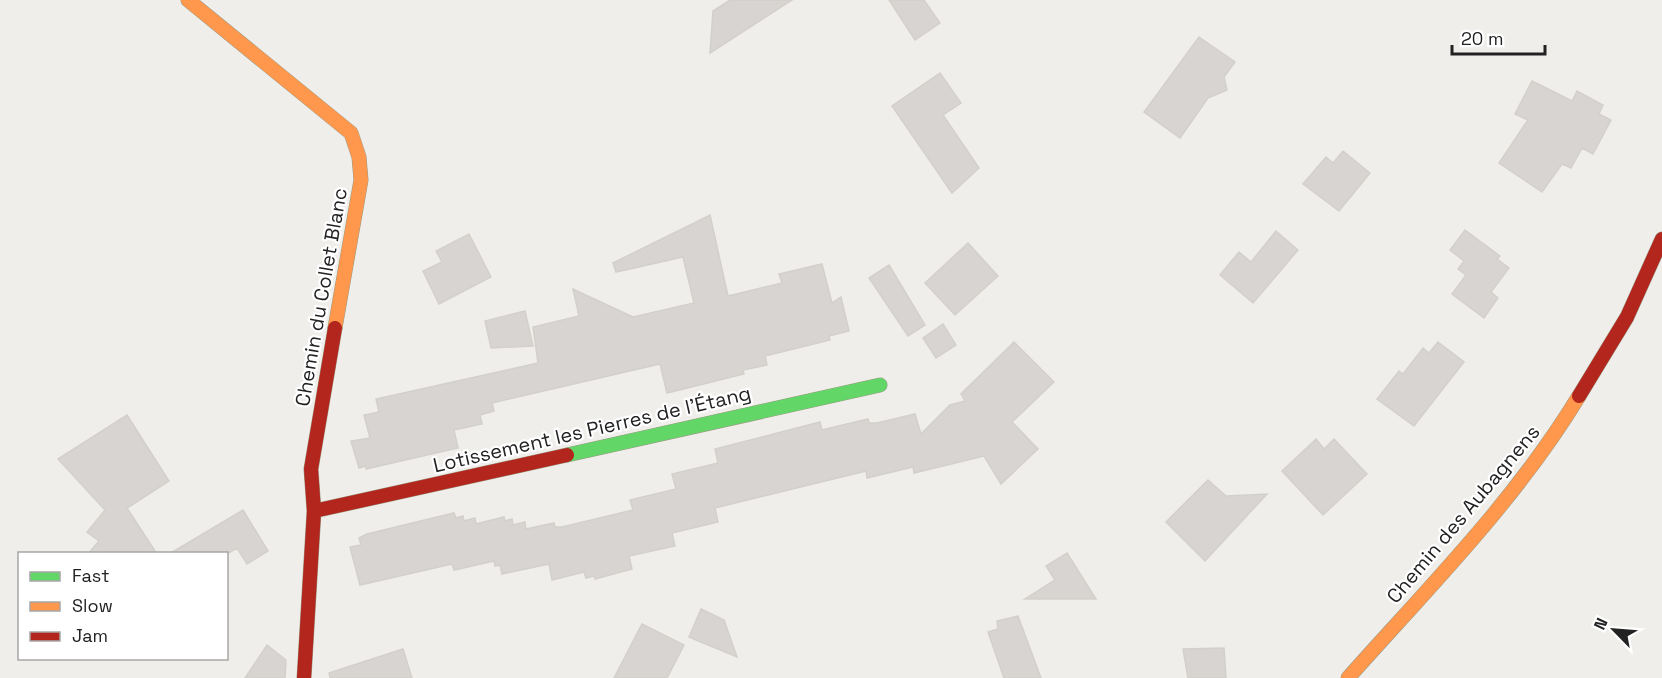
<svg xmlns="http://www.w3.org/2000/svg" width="1662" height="678" viewBox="0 0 1662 678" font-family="'Space Grotesk',sans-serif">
  <rect width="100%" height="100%" fill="#f0eeeb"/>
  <!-- building -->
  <path fill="#d7d4d2" stroke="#d3d0cc" stroke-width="1.5" d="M 730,0 L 792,0 L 710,53 L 713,11 Z
    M 889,0 L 924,0 L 940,23 L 915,40 Z
    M 1199,37 L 1235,62 L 1224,77 L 1227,90 L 1208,98 L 1180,138 L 1144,112 Z
    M 940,73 L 961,103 L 943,115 L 979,168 L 952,193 L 892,106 Z
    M 1532,81 L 1572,101 L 1577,91 L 1603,105 L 1599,114 L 1611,120 L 1593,154 L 1582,148 L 1571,168 L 1562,164 L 1542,192 L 1499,163 L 1528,120 L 1515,114 Z
    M 1343,151 L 1370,173 L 1339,211 L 1303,184 L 1326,157 L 1333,163 Z
    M 710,215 L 728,296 L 782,283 L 779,274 L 822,264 L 832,303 L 841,297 L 849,331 L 829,336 L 830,340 L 765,356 L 767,365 L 743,370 L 744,374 L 667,393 L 660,364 L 492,403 L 494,411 L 480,415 L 482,424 L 454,430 L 458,448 L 366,469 L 366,466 L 359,468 L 351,441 L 370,438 L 364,415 L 379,412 L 376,399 L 538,363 L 533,327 L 579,316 L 573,289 L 633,317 L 694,303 L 683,257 L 616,272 L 613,263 Z
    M 1465,230 L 1500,256 L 1497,259 L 1509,268 L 1491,292 L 1498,298 L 1484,318 L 1452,294 L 1466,275 L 1458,269 L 1464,261 L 1450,250 Z
    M 1276,231 L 1298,250 L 1253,303 L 1220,275 L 1239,252 L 1251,262 Z
    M 469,234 L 491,277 L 439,304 L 423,271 L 442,262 L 436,251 Z
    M 968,243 L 998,276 L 955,315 L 925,283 Z
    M 889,265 L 925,325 L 908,336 L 869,278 Z
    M 525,311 L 533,346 L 491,348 L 485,321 Z
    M 943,324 L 956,345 L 936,358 L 923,338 Z
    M 1014,342 L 1054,382 L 1012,422 L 1038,449 L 1001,484 L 984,456 L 914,473 L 913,467 L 867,478 L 866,471 L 715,508 L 718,522 L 672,533 L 675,546 L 629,556 L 632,569 L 595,579 L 594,576 L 586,578 L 584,572 L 552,580 L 549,564 L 502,574 L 500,565 L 495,566 L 494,561 L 454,570 L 452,564 L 360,585 L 350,547 L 361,545 L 359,538 L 367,534 L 454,513 L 456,518 L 463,516 L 464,521 L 475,518 L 476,524 L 504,517 L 505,521 L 512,519 L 513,525 L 525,522 L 526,529 L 554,523 L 555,527 L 562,527 L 633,510 L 630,500 L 676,489 L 672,474 L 718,463 L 715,449 L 820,422 L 822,430 L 868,419 L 869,423 L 877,423 L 915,414 L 921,434 L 950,405 L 965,401 L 961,394 Z
    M 1438,342 L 1464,362 L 1414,426 L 1377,399 L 1399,371 L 1403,374 L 1423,348 L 1429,353 Z
    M 127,415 L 169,481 L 127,508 L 157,554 L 88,554 L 99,541 L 87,532 L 105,510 L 58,459 Z
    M 1316,439 L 1324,449 L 1334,439 L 1367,474 L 1323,515 L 1282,471 Z
    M 1208,480 L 1226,496 L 1267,494 L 1205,561 L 1166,522 Z
    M 243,510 L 268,551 L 247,564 L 237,548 L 227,554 L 169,554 Z
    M 1067,553 L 1096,599 L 1025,599 L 1055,580 L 1046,566 Z
    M 701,609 L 724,620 L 737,657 L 689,637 Z
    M 1018,616 L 1041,678 L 1004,678 L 988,632 L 998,629 L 997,621 Z
    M 642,624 L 684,645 L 667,678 L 614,678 Z
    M 267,645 L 286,660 L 285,678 L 245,678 Z
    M 1224,648 L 1226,678 L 1188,678 L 1183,649 Z
    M 403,649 L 412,678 L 330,678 L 329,673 Z"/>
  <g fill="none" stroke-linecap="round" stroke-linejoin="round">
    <defs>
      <path id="fast" d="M 567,455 L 880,385"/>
      <path id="slow" d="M 188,0 L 351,133 L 359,157 L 361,180 L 335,328
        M 1348,678 C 1428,588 1516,500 1579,396"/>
      <path id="jam" d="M 1579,396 L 1627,317 L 1662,239
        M 314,511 L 567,455
        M 304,678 L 314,511 L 311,469 L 335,328"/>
    </defs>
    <!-- fast casing -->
    <use href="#fast" stroke="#999a82" stroke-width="15"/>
    <!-- slow casing -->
    <use href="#slow" stroke="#999a82" stroke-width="15"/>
    <!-- jam casing -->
    <use href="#jam" stroke="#999a82" stroke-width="15"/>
    <!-- fast -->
    <use href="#fast" stroke="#63d668" stroke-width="14"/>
    <!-- slow -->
    <use href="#slow" stroke="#ff974d" stroke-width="14"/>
    <!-- jam -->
    <use href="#jam" stroke="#b3261e" stroke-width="14"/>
  </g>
  <g text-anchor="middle" stroke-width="4.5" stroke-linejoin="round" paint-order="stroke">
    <!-- street labels -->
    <g font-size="20" fill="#222" stroke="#fff">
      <text transform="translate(321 297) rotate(-80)" y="7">Chemin du Collet Blanc</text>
      <text transform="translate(592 429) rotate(-13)" y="7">Lotissement les Pierres de l'Étang</text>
      <text transform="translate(1463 514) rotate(-50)" y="7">Chemin des Aubagnens</text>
    </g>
  </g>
  <!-- legend -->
  <rect x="18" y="552" width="210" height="108" fill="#ffffff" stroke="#a7a7a7" stroke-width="1.5"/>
  <rect x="30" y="572" width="30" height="9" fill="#63d668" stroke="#a7a7a7" stroke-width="1.5"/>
  <text x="72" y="582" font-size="18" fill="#222222">Fast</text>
  <rect x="30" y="602" width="30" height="9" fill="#ff974d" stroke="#a7a7a7" stroke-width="1.5"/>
  <text x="72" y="612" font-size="18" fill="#222222">Slow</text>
  <rect x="30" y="632" width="30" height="9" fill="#b3261e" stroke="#a7a7a7" stroke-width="1.5"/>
  <text x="72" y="642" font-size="18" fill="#222222">Jam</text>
  <!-- north arrow -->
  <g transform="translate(1614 630) rotate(295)" stroke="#ffffff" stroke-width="4.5" paint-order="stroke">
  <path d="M0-4.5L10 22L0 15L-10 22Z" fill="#222222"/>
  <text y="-9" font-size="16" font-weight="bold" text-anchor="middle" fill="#222222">N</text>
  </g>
  <!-- scale -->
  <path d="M1452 45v9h93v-9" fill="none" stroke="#222222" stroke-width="3"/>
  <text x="1461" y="45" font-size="18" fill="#222222" stroke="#ffffff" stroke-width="4.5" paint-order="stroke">20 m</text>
</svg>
